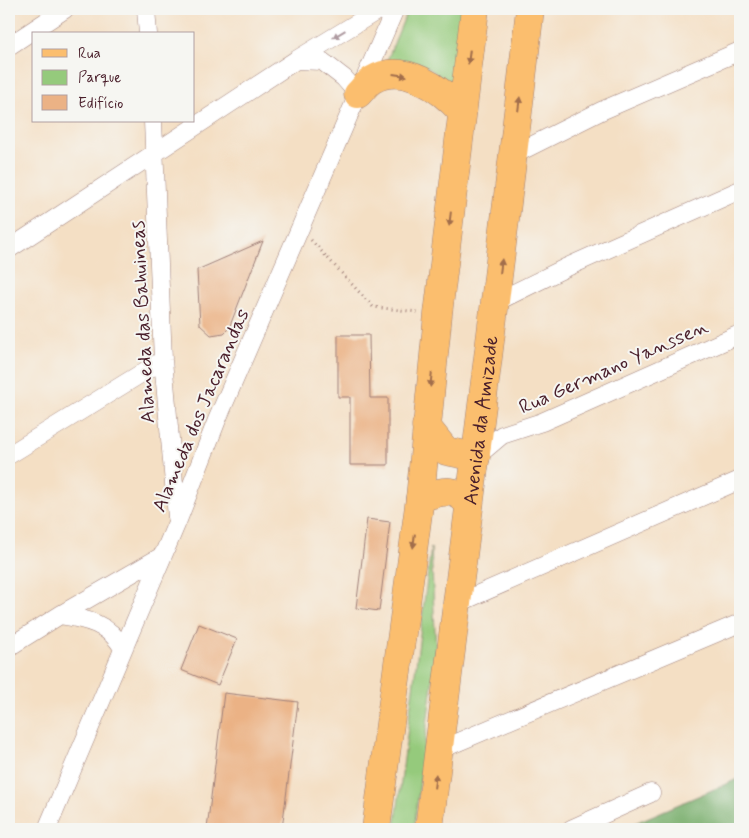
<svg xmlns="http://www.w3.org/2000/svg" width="749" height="838" viewBox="0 0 749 838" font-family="Mynerve,sans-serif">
  <rect width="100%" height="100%" fill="#f6f6f2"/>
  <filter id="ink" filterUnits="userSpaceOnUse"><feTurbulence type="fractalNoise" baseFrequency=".02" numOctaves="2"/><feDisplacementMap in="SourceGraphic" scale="10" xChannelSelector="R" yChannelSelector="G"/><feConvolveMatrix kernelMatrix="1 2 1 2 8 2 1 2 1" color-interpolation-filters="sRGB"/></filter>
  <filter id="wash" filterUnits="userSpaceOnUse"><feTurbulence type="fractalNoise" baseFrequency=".0096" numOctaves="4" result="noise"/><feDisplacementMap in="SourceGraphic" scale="20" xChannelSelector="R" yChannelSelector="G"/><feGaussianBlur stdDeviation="1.12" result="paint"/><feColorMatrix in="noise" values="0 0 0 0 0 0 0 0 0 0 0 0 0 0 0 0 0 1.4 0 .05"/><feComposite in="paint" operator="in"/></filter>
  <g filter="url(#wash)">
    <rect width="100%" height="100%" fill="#f4dfc4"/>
    <!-- green -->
    <path fill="#95ca7c" stroke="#707454" d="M 408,9 L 464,9 L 456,96 C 434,68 423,58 386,63 Z
      M 431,548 L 436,653 L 414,829 L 395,829 Z"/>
    <!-- forest -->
    <path fill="#78ae6c" stroke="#61664c" d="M 740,778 L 740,829 L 621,829 Z"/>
    <g id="blocks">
      <!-- building -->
      <path fill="#ebb285" d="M 263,241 L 229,328 L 224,333 L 211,335 L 200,325 L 197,270 Z
        M 338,335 L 369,335 L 370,398 L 388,398 L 388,465 L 350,465 L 350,397 L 338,397 Z
        M 367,519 L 390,522 L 379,611 L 356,608 Z
        M 199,624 L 237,639 L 218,685 L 181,670 Z
        M 224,693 L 298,702 L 282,829 L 207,829 Z"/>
    </g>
  </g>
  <g filter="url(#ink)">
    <use href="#blocks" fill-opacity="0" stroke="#9f7f78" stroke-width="1"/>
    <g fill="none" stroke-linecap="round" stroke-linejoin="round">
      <defs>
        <path id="minor" d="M 146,9 L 148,34
          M 9,46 L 65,9
          M 296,60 L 322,61 L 344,78 L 358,94
          M 153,121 L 163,360 L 177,517
          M 513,155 L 601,111 L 740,51
          M 9,249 L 296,60 L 380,9
          M 496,302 L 565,268 L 740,190
          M 9,455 L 163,360
          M 476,457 L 502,435 L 542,422 L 740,334
          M 456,604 L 740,480
          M 60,615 C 87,619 109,624 123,648
          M 9,647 L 60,615 L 162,556
          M 439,750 L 740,623
          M 47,829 L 178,520 L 217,420 L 395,9
          M 571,829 L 651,793"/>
        <g id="primary">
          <path d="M 358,94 C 363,89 367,83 372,80 C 403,61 442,89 462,112"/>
          <path d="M 426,426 L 446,451 L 476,457"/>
          <path d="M 420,498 C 439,492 456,485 469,505"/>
          <path d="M 376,829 L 420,498 L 438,314 L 475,9"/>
          <path id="s1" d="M 429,829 C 462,556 499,283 530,9"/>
        </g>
      </defs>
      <!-- minor casing -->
      <use href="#minor" stroke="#9f7f78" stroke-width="19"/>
      <!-- primary casing -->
      <use href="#primary" stroke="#9f7f78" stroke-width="29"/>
      <!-- path -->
      <path stroke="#9f7f78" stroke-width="3" stroke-dasharray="1 4" stroke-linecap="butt" d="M 311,240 L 373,307 L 418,312"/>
      <!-- minor -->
      <use href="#minor" stroke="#fff" stroke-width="18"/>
      <!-- primary -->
      <use href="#primary" stroke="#fbbe6e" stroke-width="28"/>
    </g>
    <!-- one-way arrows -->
    <defs><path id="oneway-solid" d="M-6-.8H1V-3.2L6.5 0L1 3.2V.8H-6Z" transform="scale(1.25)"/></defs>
    <use fill="#ae9aa0" href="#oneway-solid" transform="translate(339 34) rotate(149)"/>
    <g fill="#a26e4c">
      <use href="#oneway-solid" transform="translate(469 57) rotate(97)"/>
      <use href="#oneway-solid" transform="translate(400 75) rotate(8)"/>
      <use href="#oneway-solid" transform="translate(519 104) rotate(-83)"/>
      <use href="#oneway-solid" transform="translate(450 219) rotate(97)"/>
      <use href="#oneway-solid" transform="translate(501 266) rotate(-83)"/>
      <use href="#oneway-solid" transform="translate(431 380) rotate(96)"/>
      <use href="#oneway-solid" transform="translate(414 541) rotate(97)"/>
      <use href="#oneway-solid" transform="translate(435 781) rotate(-83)"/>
    </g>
  </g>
  <g text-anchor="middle" stroke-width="4" stroke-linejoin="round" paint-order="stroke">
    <!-- street labels -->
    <g font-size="20" fill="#4a1f2b" stroke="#f6f6f2">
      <text transform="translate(142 322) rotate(-93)" y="7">Alameda das Bahuineas</text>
      <text transform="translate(613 366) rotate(-24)" y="7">Rua Germano Yanssen</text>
      <text transform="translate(200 410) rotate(-67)" y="7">Alameda dos Jacarandas</text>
      <text dy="7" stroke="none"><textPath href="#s1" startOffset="412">Avenida da Amizade</textPath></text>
    </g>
  </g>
  <!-- margin -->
  <rect width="749" height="838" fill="none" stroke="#f6f6f2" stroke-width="30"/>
  <!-- legend -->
  <rect x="32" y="32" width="162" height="90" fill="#f6f6f2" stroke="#b1a0a2"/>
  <rect x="42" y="49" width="25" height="8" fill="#fbbe6e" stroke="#b1a0a2"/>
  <text x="78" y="58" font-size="15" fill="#4a1f2b">Rua</text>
  <rect x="42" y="70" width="25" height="15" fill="#95ca7c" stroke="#b1a0a2"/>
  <text x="78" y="82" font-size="15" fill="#4a1f2b">Parque</text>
  <rect x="42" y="95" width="25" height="15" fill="#ebb285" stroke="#b1a0a2"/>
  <text x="78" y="108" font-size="15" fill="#4a1f2b">Edifício</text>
</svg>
